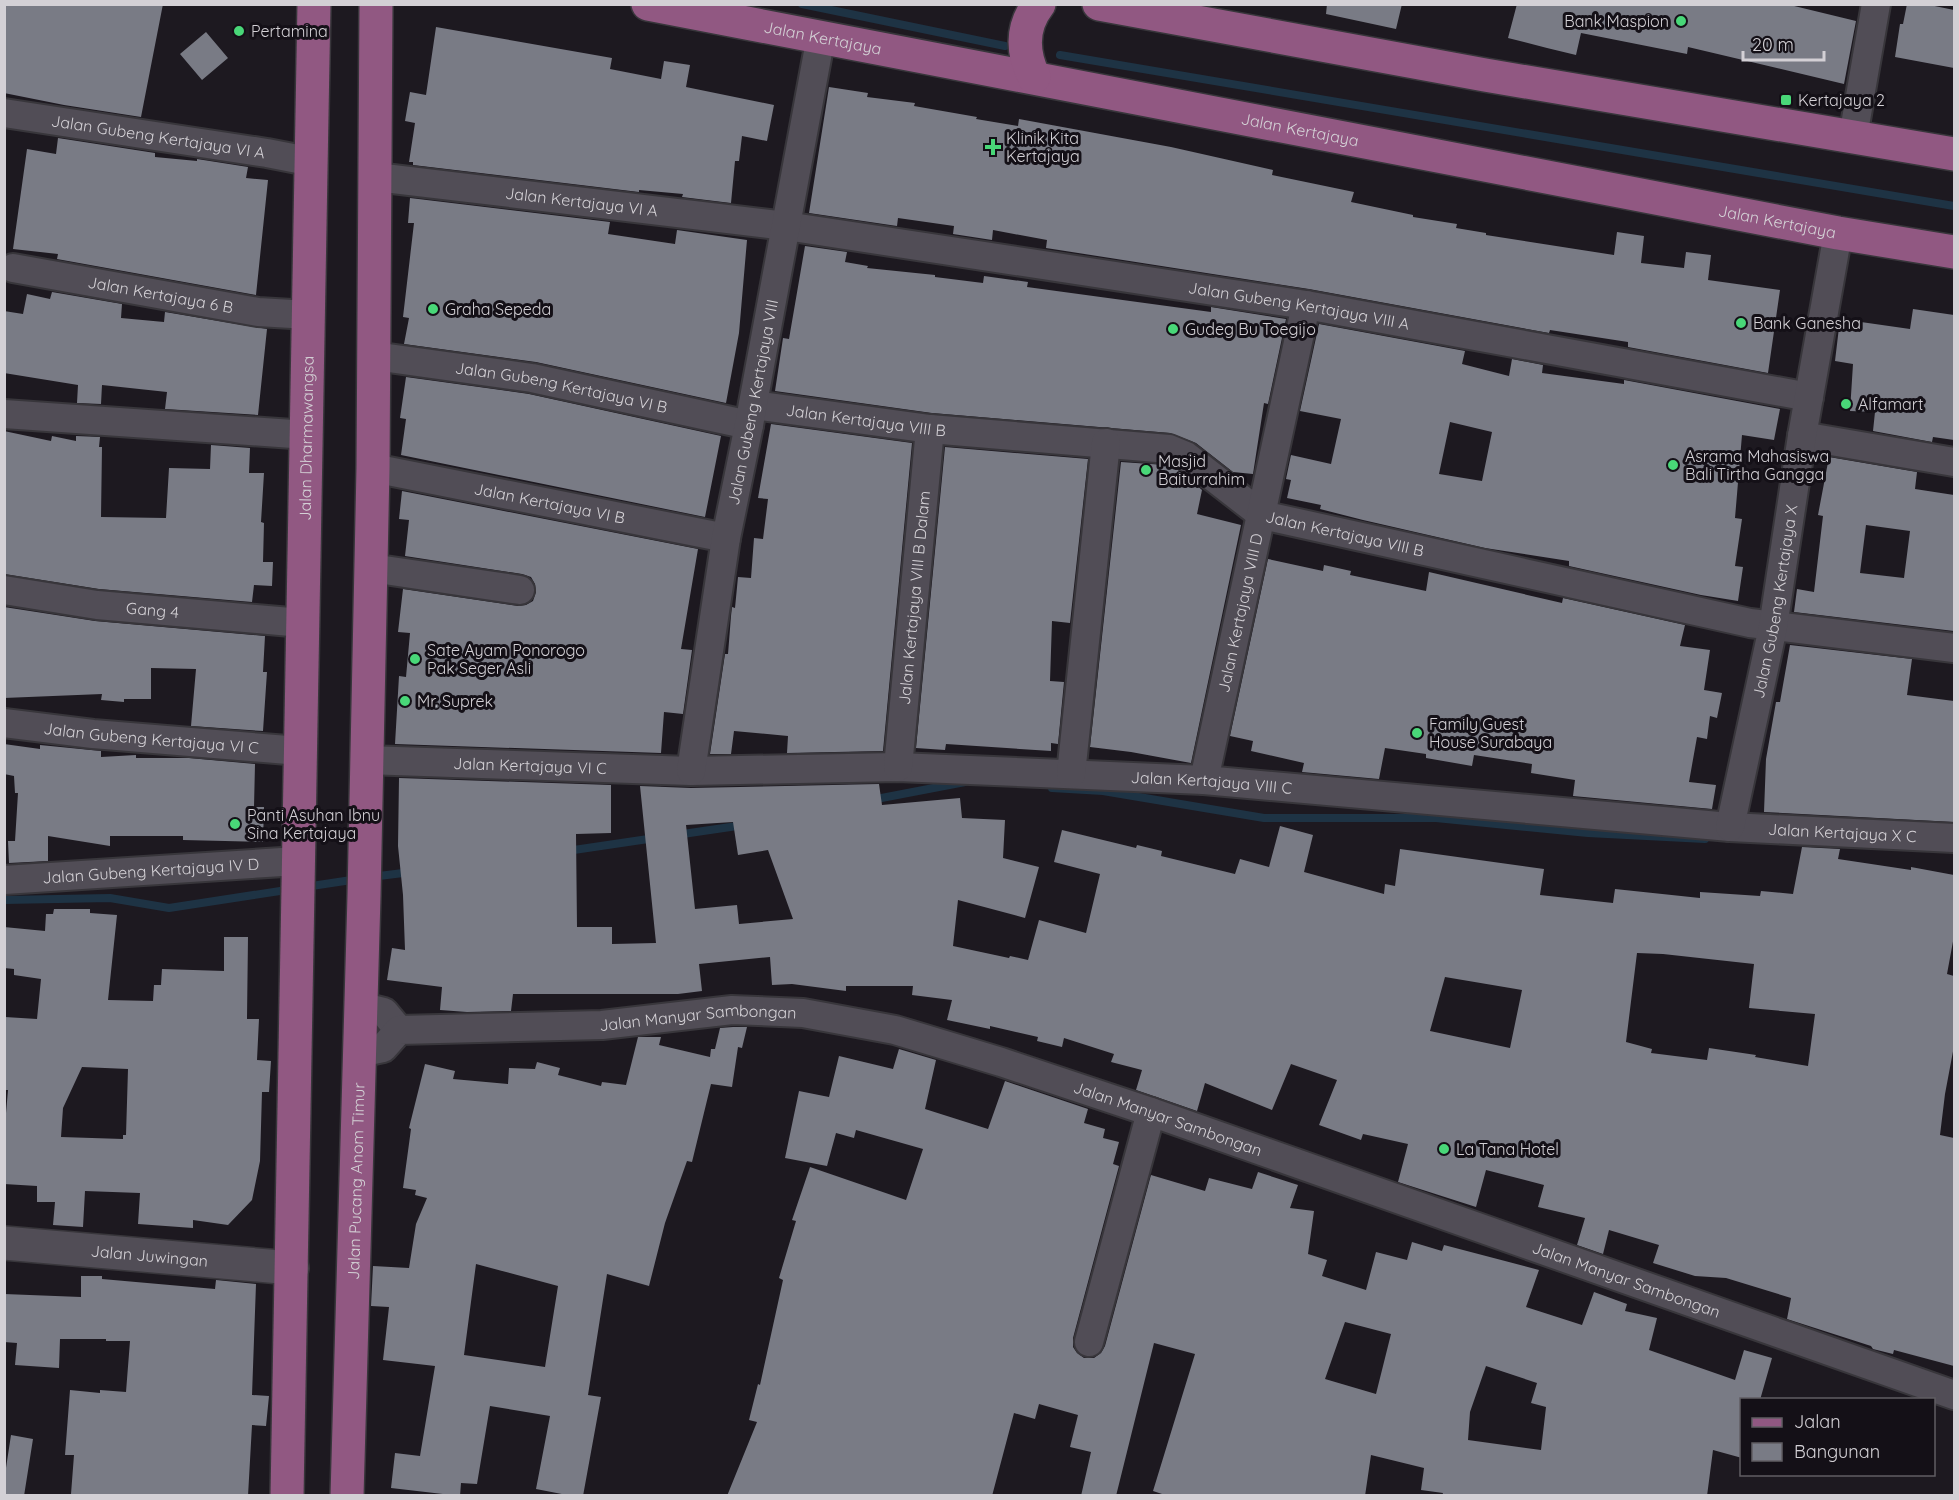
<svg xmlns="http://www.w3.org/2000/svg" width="1959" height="1500" viewBox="0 0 1959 1500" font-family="Quicksand,sans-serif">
  <rect width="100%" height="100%" fill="#1d1920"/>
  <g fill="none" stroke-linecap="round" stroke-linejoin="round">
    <!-- stream -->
    <path stroke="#1e3344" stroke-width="8" d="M 802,4 L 1005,46
      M 1060,55 L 1954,206
      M 1052,788 L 1103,791 L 1264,818 L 1436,818 L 1588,833 L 1705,839
      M 871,800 L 965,782
      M 676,835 L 744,825
      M 567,851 L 655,838
      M 371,877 L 411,872
      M 305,887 L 358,879
      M 4,900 L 110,898 L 169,908 L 293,889"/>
  </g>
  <!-- building -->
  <path fill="#797b85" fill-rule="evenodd" d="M 4,4 L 163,4 L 141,117 L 64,105 L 4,93 Z
    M 1327,4 L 1402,4 L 1396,29 L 1326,14 Z
    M 1517,4 L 1786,4 L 1856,21 L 1844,84 L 1688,47 L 1687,54 L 1581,33 L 1576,55 L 1547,48 L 1508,38 Z
    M 1907,4 L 1925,4 L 1954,10 L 1954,68 L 1895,57 L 1900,24 L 1903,24 Z
    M 436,27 L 612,58 L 610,69 L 661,79 L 664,61 L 690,65 L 686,87 L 774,105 L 767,141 L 742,136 L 739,161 L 735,161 L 731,203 L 682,197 L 683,194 L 639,190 L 639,192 L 413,165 L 413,162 L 409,162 L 415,123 L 405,121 L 410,92 L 426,95 Z
    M 206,32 L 228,58 L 202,80 L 180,54 Z
    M 829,87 L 868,93 L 867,97 L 915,103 L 914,106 L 977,117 L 976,119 L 1018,126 L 1019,119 L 1171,147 L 1273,170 L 1272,175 L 1354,192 L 1351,202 L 1413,215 L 1413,217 L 1457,224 L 1456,228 L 1486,233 L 1486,235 L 1614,255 L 1617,232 L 1644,236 L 1641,263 L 1684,268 L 1686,252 L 1711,255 L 1708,280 L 1780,290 L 1768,373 L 1628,347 L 1628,342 L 1550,330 L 1549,333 L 1309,289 L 1046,248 L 1047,240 L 993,230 L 992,240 L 953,234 L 954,226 L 898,218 L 897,226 L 809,213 Z
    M 58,138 L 155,153 L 155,157 L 197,161 L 197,159 L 248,167 L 246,178 L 268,180 L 256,295 L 57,259 L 58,254 L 13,249 L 27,149 L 56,154 Z
    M 410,198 L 610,222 L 608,234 L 675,244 L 677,230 L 747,240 L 739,333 L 726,403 L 536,362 L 404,344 L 409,318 L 403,317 L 414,223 L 408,223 Z
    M 805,246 L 847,252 L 845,262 L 868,266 L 867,268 L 935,275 L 935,277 L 983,283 L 984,276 L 1028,282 L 1027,287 L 1211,312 L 1211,307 L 1286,319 L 1268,404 L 1264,403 L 1253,474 L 1233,472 L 1196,443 L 1170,433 L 932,413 L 775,391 L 783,338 L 789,339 Z
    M 52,292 L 122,304 L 121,318 L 164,322 L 165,312 L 267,329 L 258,415 L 165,409 L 167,392 L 102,385 L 101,404 L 77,403 L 78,385 L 4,373 L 4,311 L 23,314 L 27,294 L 50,299 Z
    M 1913,309 L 1954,315 L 1954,440 L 1933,437 L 1932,442 L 1873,431 L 1875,412 L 1850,411 L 1853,364 L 1835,361 L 1840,319 L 1910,329 Z
    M 1319,324 L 1465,351 L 1462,364 L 1509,376 L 1512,359 L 1543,365 L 1542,373 L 1624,384 L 1624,380 L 1780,409 L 1774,440 L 1742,435 L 1735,518 L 1742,519 L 1735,566 L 1743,567 L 1738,601 L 1701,595 L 1569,566 L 1569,561 L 1485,548 L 1363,520 L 1320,509 L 1321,505 L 1287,498 L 1291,480 L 1286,479 L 1291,455 L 1331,464 L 1341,419 L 1300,411 ZM 1450,422 L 1492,432 L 1482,481 L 1439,474 Z
    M 406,377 L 529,394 L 721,436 L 705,517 L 401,455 L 406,419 L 400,418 Z
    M 771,424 L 912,443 L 883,751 L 787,753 L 788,736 L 734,731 L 731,754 L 710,754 L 725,654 L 728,654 L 731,616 L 732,607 L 735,608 L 738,577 L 751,578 L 754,538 L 763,539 L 768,499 L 758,498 Z
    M 4,431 L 51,441 L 52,436 L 76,441 L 76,436 L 100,437 L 99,447 L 102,447 L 101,517 L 166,518 L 169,468 L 210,469 L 211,445 L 250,448 L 249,473 L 264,473 L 261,522 L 264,523 L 263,562 L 273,562 L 272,586 L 254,585 L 252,602 L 99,589 L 4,574 Z
    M 945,447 L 1088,459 L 1070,623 L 1052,621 L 1050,681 L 1064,682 L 1058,744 L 1051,743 L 1051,751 L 946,744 L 945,750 L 916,748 Z
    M 1829,457 L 1917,472 L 1915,489 L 1954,495 L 1954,631 L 1794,612 L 1797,589 L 1814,592 L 1823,516 L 1818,515 ZM 1866,525 L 1910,531 L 1904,578 L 1860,573 Z
    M 1121,462 L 1165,465 L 1178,470 L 1202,490 L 1197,514 L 1241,525 L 1191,763 L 1131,752 L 1090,747 Z
    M 402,491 L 698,549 L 681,649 L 692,650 L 683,714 L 664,712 L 661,753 L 395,744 L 399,676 L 406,677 L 410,633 L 398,632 L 403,589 L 518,606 L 526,605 L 533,601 L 536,592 L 535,584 L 531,577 L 522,574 L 405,556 L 409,520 L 399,519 Z
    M 1268,559 L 1323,571 L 1324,565 L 1351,571 L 1350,575 L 1426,591 L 1429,572 L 1562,603 L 1563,598 L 1685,625 L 1680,646 L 1710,650 L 1704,690 L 1722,693 L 1717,718 L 1710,716 L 1707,739 L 1697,737 L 1689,782 L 1716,785 L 1712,809 L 1573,796 L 1575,780 L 1531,773 L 1532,764 L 1474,755 L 1472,766 L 1426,758 L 1426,754 L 1385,748 L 1379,779 L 1302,772 L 1304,763 L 1251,751 L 1253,741 L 1230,736 Z
    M 4,607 L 95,621 L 265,636 L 263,672 L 267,672 L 263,731 L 191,726 L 196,669 L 151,668 L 151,699 L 124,699 L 124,702 L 101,700 L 102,694 L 4,698 Z
    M 1790,645 L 1912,659 L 1907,695 L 1954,701 L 1954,822 L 1764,812 L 1766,759 L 1776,702 L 1780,702 Z
    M 4,744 L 40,749 L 40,745 L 101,751 L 101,757 L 136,755 L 136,758 L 189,758 L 255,764 L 254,807 L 264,807 L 263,842 L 183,840 L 183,836 L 110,836 L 110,846 L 48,836 L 48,861 L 9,863 L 8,841 L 15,841 L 18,793 L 15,793 L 14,776 L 4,774 Z
    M 399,778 L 611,785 L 611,833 L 576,834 L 577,927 L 612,927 L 612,944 L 656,943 L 640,786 L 691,788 L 879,784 L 882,805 L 960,798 L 962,818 L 1005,820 L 1003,858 L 1039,867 L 1025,918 L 958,900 L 953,946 L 1009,958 L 1010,956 L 1028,960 L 1039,920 L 1086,933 L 1100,874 L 1054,862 L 1062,830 L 1136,848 L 1137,845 L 1162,851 L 1161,856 L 1235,874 L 1240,859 L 1269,867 L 1280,826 L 1313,835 L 1304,872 L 1384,894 L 1385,884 L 1395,886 L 1400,849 L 1544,869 L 1540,895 L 1613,903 L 1615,889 L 1700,898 L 1700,892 L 1760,896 L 1761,891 L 1793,894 L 1802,847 L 1840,849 L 1838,859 L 1911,870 L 1911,867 L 1954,875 L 1954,936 L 1947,974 L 1954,976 L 1954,1046 L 1945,1094 L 1940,1135 L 1954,1138 L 1954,1366 L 1894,1350 L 1893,1354 L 1873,1349 L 1871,1346 L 1787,1319 L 1791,1298 L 1726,1278 L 1695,1276 L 1653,1263 L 1659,1245 L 1609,1230 L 1603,1254 L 1577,1245 L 1585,1218 L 1538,1207 L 1544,1185 L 1486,1170 L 1476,1207 L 1398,1182 L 1408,1144 L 1363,1134 L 1361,1140 L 1319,1125 L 1337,1080 L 1291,1064 L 1272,1110 L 1205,1083 L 1197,1111 L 1136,1090 L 1142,1070 L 1111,1062 L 1114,1054 L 1064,1038 L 1062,1047 L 1037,1041 L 1038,1037 L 990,1026 L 990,1029 L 947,1020 L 952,1000 L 912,995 L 913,986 L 846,986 L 846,991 L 792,984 L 772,985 L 770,957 L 699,964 L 702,991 L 678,994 L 513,994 L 511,1011 L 467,1012 L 440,1010 L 442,987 L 387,980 L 392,948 L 405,950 L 403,895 L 398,846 ZM 733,822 L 738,855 L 768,850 L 793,919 L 739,924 L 737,905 L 695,909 L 686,825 ZM 1637,953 L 1663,954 L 1754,964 L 1749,1008 L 1815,1014 L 1808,1066 L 1755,1057 L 1756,1055 L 1709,1048 L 1707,1060 L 1651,1053 L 1652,1049 L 1626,1042 ZM 1445,977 L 1522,990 L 1510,1048 L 1430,1031 Z
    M 54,909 L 90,909 L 90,913 L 117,915 L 108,1000 L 153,1001 L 154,985 L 161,985 L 162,969 L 224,971 L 224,937 L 248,937 L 247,1019 L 259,1019 L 257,1060 L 271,1061 L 269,1092 L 262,1092 L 260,1161 L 252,1200 L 228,1225 L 193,1220 L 193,1228 L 138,1224 L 140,1193 L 85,1191 L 83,1227 L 53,1225 L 55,1202 L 37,1202 L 37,1186 L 4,1184 L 4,1136 L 8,1090 L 4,1090 L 5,1017 L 37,1019 L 41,979 L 14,975 L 14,969 L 4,968 L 4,927 L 45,931 L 46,914 L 53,914 ZM 82,1067 L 128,1069 L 126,1135 L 123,1135 L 123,1139 L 61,1137 L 63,1108 Z
    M 733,1027 L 747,1027 L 742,1048 L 738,1047 L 732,1087 L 711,1084 L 692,1162 L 687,1161 L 665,1223 L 649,1286 L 607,1274 L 588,1395 L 601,1397 L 583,1496 L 572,1496 L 536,1489 L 550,1416 L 490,1406 L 477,1484 L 461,1483 L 460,1496 L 391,1488 L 395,1453 L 420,1456 L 435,1366 L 383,1360 L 389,1307 L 371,1306 L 373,1266 L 409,1268 L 416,1224 L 427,1198 L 415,1195 L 416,1190 L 403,1188 L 411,1129 L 409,1128 L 425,1064 L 455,1071 L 453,1079 L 508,1084 L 509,1068 L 535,1069 L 537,1062 L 560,1068 L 558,1075 L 601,1086 L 602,1082 L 626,1085 L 638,1037 L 661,1037 L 659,1045 L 710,1057 L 711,1049 L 715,1049 L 720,1028 ZM 476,1264 L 558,1286 L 545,1367 L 464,1355 Z
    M 899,1049 L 936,1060 L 925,1109 L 988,1129 L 1005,1081 L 1088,1109 L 1084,1123 L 1105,1129 L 1103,1138 L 1119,1142 L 1113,1164 L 1119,1166 L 1073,1338 L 1073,1347 L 1077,1353 L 1084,1358 L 1094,1358 L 1101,1353 L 1105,1346 L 1151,1175 L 1205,1191 L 1209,1178 L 1252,1189 L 1258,1172 L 1298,1185 L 1290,1208 L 1314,1211 L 1308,1254 L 1327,1260 L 1322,1276 L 1366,1290 L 1376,1252 L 1407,1260 L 1412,1242 L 1442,1251 L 1444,1245 L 1539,1270 L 1526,1307 L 1582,1325 L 1594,1292 L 1627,1304 L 1625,1311 L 1657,1318 L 1649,1350 L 1735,1380 L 1744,1350 L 1772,1358 L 1760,1400 L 1742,1400 L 1742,1458 L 1713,1450 L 1707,1496 L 1442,1496 L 1443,1493 L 1421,1490 L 1424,1468 L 1371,1455 L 1365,1496 L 1168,1496 L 1153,1491 L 1195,1354 L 1154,1343 L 1116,1496 L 1081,1496 L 1091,1452 L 1070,1447 L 1078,1415 L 1039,1404 L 1035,1419 L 1014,1413 L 992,1496 L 727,1496 L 757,1422 L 749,1420 L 758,1384 L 760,1385 L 783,1280 L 779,1278 L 796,1221 L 792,1220 L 810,1167 L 906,1200 L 923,1149 L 856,1130 L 854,1138 L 836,1133 L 827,1166 L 785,1158 L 799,1091 L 829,1097 L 839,1056 L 893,1069 ZM 1345,1322 L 1391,1334 L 1376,1394 L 1325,1379 ZM 1486,1366 L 1537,1383 L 1531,1403 L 1546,1407 L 1541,1450 L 1468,1440 L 1470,1412 Z
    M 81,1276 L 102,1276 L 102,1279 L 215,1289 L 216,1280 L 256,1284 L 252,1395 L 269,1396 L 266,1426 L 252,1425 L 248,1496 L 71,1494 L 74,1455 L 65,1455 L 70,1390 L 100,1393 L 100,1390 L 126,1392 L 130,1341 L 106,1341 L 106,1339 L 60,1339 L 59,1368 L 15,1365 L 17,1343 L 4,1342 L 4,1294 L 81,1297 Z
    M 11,1435 L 33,1439 L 24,1496 L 4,1496 L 4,1481 Z"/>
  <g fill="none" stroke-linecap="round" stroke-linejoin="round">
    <defs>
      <g id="street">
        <path id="s1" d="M 4,113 L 267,153 L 313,162"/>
        <path d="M 1853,137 L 1876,4"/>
        <path id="s2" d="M 376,177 L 786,226 L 1306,305 L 1809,397"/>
        <path id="s3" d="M 13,268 L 258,312 L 309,315"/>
        <path id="s4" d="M 374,356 L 532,378 L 749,425"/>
        <path id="s5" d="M 753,405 L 930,429 L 1169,449 L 1186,456 L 1262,515 L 1750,623 L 1954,648"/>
        <path d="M 4,414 L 307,435"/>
        <path d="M 1802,436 L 1954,462"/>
        <path id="s6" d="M 373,468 L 726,538"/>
        <path d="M 371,568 L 520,590"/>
        <path id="s7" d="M 4,590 L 97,605 L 302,623"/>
        <path id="s8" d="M 4,723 L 93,734 L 300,751"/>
        <path id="s9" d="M 366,760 L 691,771 L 898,767 L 1204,780 L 1730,827 L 1954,838"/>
        <path id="s10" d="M 898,767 L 930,429"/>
        <path id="s11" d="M 691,771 L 726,538 L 749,425 L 821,36"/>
        <path d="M 1071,774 L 1106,443"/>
        <path id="s12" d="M 1204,780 L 1306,305"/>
        <path id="s13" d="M 1730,827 L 1773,627 L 1802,436 L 1838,233"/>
        <path id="s14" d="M 4,880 L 298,861"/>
        <path d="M 360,1006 L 384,1012 L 399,1030"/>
        <path id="s15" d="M 359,1053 L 383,1048 L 399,1030 L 602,1025 L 732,1010 L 803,1013 L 895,1030 L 1001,1062 L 1151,1112 L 1954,1395"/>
        <path d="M 1089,1342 L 1151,1112"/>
      </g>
      <g id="secondary">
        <path id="s16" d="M 4,1243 L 292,1268"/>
      </g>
      <g id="primary">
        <path id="s17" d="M 648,4 L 1838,233 L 1954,252"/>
        <path d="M 1099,4 L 1485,75 L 1954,154"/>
        <path d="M 1034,77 C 1022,52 1021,27 1039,4"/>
        <path id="s18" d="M 287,1496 L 314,4"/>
        <path id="s19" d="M 347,1496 L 364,896 L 373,468 L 376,4"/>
      </g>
    </defs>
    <!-- street casing -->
    <use href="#street" stroke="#38363b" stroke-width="32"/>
    <!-- secondary casing -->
    <use href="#secondary" stroke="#38363b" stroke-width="36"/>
    <!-- primary casing -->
    <use href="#primary" stroke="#38363b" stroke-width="36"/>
    <!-- street -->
    <use href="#street" stroke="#514d56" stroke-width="28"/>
    <!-- secondary -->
    <use href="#secondary" stroke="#514d56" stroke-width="33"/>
    <!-- primary -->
    <use href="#primary" stroke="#915882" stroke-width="33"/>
  </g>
  <!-- markers -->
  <g fill="#49d778" stroke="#141017" stroke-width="2">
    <circle cx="1681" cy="21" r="6"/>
    <circle cx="239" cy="31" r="6"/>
    <rect x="1780" y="94" width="12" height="12" rx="3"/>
    <path d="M990 138h6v6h6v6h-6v6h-6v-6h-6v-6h6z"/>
    <circle cx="433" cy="309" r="6"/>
    <circle cx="1741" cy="323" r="6"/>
    <circle cx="1173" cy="329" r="6"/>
    <circle cx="1846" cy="404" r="6"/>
    <circle cx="1673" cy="465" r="6"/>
    <circle cx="1146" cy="470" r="6"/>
    <circle cx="415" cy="659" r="6"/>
    <circle cx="405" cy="701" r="6"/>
    <circle cx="1417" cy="733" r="6"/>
    <circle cx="235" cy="824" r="6"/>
    <circle cx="1444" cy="1149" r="6"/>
  </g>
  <g text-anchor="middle" stroke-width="6" stroke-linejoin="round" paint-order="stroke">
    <!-- poi labels -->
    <g font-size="16" fill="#d3d0d5" stroke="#141017" text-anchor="start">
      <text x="1669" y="27" text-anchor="end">Bank Maspion</text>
      <text x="251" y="37">Pertamina</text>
      <text x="1798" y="106">Kertajaya 2</text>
      <text x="1006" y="144">Klinik Kita<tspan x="1006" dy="18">Kertajaya</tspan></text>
      <text x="445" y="315">Graha Sepeda</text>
      <text x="1753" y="329">Bank Ganesha</text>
      <text x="1185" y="335">Gudeg Bu Toegijo</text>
      <text x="1858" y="410">Alfamart</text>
      <text x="1685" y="462">Asrama Mahasiswa<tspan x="1685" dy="18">Bali Tirtha Gangga</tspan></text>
      <text x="1158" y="467">Masjid<tspan x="1158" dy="18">Baiturrahim</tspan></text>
      <text x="427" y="656">Sate Ayam Ponorogo<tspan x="427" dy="18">Pak Seger Asli</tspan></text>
      <text x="417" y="707">Mr. Suprek</text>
      <text x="1429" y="730">Family Guest<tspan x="1429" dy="18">House Surabaya</tspan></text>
      <text x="247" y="821">Panti Asuhan Ibnu<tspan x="247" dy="18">Sina Kertajaya</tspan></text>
      <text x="1456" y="1155">La Tana Hotel</text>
    </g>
    <!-- street labels -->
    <g font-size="16" fill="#d3d0d5" stroke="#141017">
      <text dy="6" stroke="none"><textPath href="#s17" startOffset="178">Jalan Kertajaya</textPath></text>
      <text dy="6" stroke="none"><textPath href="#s17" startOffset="664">Jalan Kertajaya</textPath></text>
      <text dy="6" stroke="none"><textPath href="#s1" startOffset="156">Jalan Gubeng Kertajaya VI A</textPath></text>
      <text dy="6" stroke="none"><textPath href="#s2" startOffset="207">Jalan Kertajaya VI A</textPath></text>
      <text dy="6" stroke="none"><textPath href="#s17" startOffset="1150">Jalan Kertajaya</textPath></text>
      <text dy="6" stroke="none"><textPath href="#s3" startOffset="150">Jalan Kertajaya 6 B</textPath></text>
      <text dy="6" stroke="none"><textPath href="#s2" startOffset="932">Jalan Gubeng Kertajaya VIII A</textPath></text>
      <text dy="6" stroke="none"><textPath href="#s4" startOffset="190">Jalan Gubeng Kertajaya VI B</textPath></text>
      <text dy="6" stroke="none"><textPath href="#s11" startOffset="374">Jalan Gubeng Kertajaya VIII</textPath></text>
      <text dy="6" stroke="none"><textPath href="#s5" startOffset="114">Jalan Kertajaya VIII B</textPath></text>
      <text dy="6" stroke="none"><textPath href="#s18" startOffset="1058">Jalan Dharmawangsa</textPath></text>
      <text dy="6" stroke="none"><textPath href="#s6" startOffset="180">Jalan Kertajaya VI B</textPath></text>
      <text dy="6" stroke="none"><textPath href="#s5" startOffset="618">Jalan Kertajaya VIII B</textPath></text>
      <text dy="6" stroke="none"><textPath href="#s10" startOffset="170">Jalan Kertajaya VIII B Dalam</textPath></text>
      <text dy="6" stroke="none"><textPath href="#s13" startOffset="230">Jalan Gubeng Kertajaya X</textPath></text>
      <text dy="6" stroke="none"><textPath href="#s7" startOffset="150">Gang 4</textPath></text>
      <text dy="6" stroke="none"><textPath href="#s12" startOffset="171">Jalan Kertajaya VIII D</textPath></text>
      <text dy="6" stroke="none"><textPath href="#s8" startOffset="148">Jalan Gubeng Kertajaya VI C</textPath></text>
      <text dy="6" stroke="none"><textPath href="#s9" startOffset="164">Jalan Kertajaya VI C</textPath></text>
      <text dy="6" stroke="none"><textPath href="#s9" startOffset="846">Jalan Kertajaya VIII C</textPath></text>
      <text dy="6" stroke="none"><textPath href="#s9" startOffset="1479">Jalan Kertajaya X C</textPath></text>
      <text dy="6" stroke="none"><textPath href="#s14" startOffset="147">Jalan Gubeng Kertajaya IV D</textPath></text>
      <text dy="6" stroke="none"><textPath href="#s15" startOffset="348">Jalan Manyar Sambongan</textPath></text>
      <text dy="6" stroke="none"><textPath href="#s15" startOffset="834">Jalan Manyar Sambongan</textPath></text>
      <text dy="6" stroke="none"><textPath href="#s19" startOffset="315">Jalan Pucang Anom Timur</textPath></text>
      <text dy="6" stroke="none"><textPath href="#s16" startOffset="146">Jalan Juwingan</textPath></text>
      <text dy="6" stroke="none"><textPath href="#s15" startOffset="1320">Jalan Manyar Sambongan</textPath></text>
    </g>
  </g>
  <!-- border -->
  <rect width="1959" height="1500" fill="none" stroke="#d3d0d5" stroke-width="12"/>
  <!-- legend -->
  <rect x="1740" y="1398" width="195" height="78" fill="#141017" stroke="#605d63" stroke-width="1.5"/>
  <rect x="1752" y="1418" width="30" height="9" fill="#915882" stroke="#605d63" stroke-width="1.5"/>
  <text x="1794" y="1428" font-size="18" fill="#d3d0d5">Jalan</text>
  <rect x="1752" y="1443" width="30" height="18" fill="#797b85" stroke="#605d63" stroke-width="1.5"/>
  <text x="1794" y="1458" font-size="18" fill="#d3d0d5">Bangunan</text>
  <!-- scale -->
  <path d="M1743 51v9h81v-9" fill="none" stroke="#d3d0d5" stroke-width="3"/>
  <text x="1752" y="51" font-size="18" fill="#d3d0d5" stroke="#141017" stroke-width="4.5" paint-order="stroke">20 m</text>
</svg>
